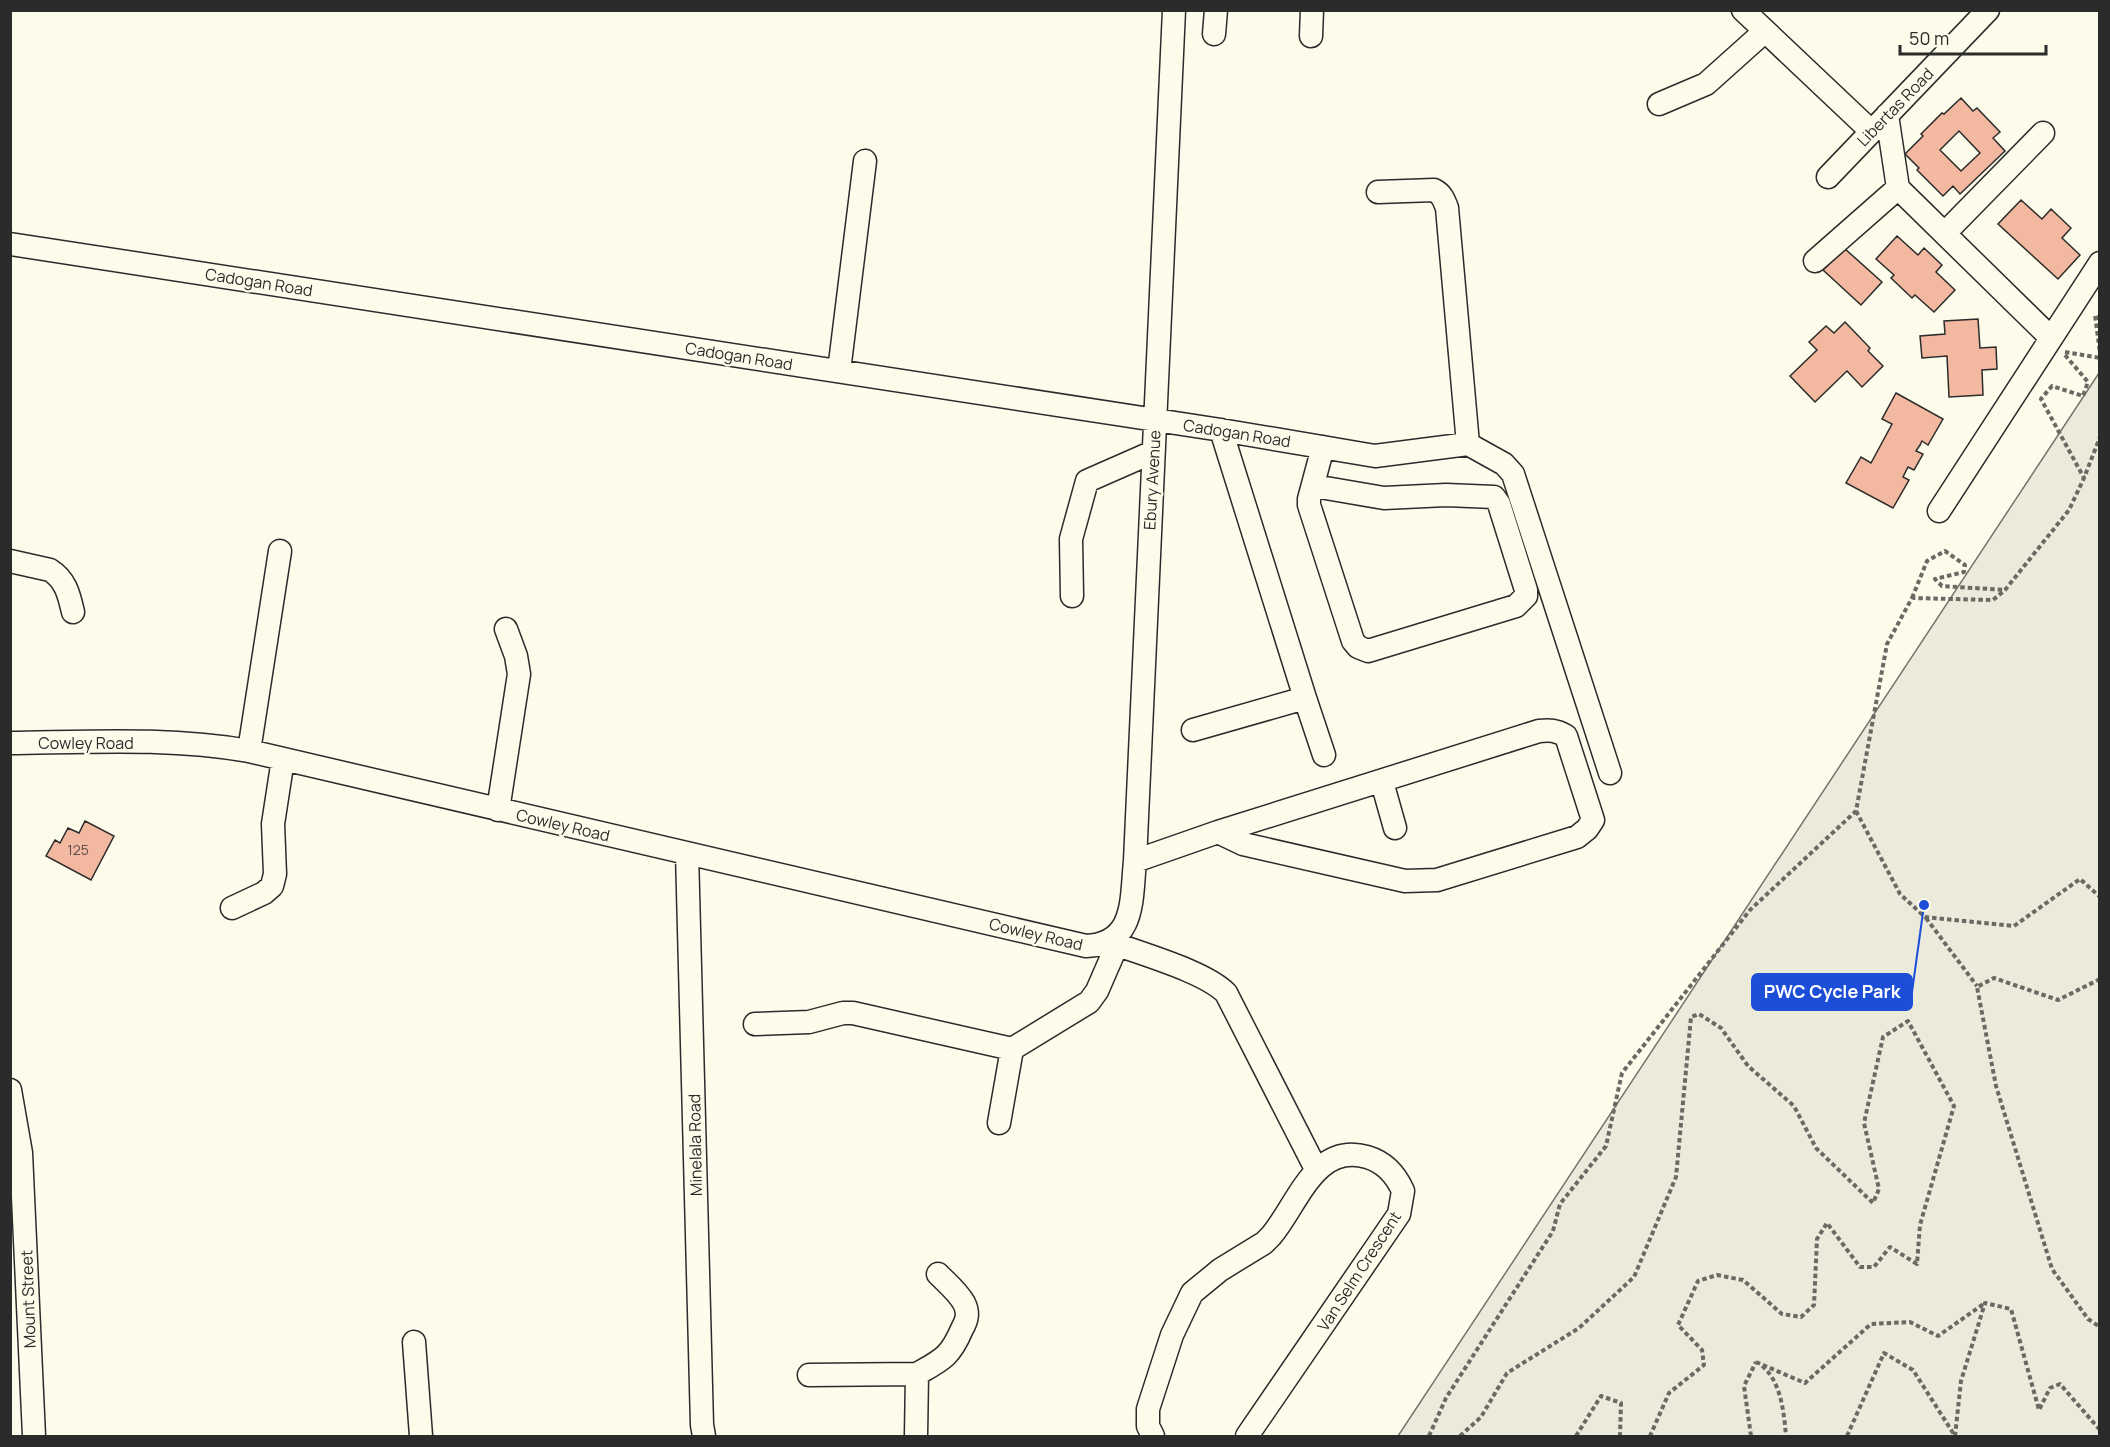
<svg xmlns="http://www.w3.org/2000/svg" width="2110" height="1447" viewBox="0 0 2110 1447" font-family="Manrope,sans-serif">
  <rect width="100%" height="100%" fill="#fdfbea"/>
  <!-- green -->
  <path fill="#ecebdb" stroke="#74746e" stroke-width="1.5" d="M 2099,373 L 2099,1436 L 1398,1436 Z"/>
  <!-- building -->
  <path fill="#f2b8a0" stroke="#2b2b2b" stroke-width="1.5" fill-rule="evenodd" d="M 1961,98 L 1973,111 L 1977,108 L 2000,132 L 1993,138 L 2005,151 L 1960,194 L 1953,186 L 1943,196 L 1917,170 L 1919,168 L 1905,154 L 1923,136 L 1921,134 L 1942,113 L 1944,114 ZM 1959,131 L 1980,153 L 1961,171 L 1940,150 Z
    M 2021,200 L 2042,219 L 2051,209 L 2071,228 L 2062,238 L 2080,255 L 2058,279 L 1998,224 Z
    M 1897,236 L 1918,255 L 1924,248 L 1942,265 L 1936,272 L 1955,290 L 1934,312 L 1915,295 L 1912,298 L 1891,278 L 1894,275 L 1876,259 Z
    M 1844,248 L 1882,282 L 1861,305 L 1823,270 Z
    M 1978,319 L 1980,348 L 1996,347 L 1997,369 L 1982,370 L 1983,395 L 1949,397 L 1947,356 L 1922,358 L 1920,336 L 1945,334 L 1944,321 Z
    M 1845,322 L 1870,348 L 1868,351 L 1883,366 L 1862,387 L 1847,371 L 1815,402 L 1790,376 L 1817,350 L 1809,342 L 1826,326 L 1834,333 Z
    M 1896,393 L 1943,419 L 1928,445 L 1922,441 L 1920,445 L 1916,451 L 1923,454 L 1914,470 L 1908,467 L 1903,477 L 1909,480 L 1893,508 L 1846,483 L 1861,457 L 1871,463 L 1892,424 L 1882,419 Z
    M 85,821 L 114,836 L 91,880 L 46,856 L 55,840 L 60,843 L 68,828 L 79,833 Z"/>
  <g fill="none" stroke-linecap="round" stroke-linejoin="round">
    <defs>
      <path id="minor" d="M 1743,10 L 1871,131
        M 1214,34 L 1216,10
        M 1311,36 L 1312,10
        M 1659,104 L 1706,84 L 1764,32
        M 1887,115 L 1898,188 L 2051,338
        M 1828,177 L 1988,10
        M 1378,192 L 1434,190 C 1442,194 1444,200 1447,208 L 1468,444
        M 1945,233 L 2043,133
        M 10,244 L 1221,430 L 1375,456 L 1468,444
        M 1815,261 L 1898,188
        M 839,371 L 865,161
        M 1468,444 L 1504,464 L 1513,474 L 1610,773
        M 1314,486 L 1384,498 L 1446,495 L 1494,497 L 1499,504 L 1526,590 L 1526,596 L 1516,606 L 1368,651 L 1358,647 L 1353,641 L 1309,505 L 1309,499 L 1323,447
        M 1939,511 L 2100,263
        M 10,561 L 50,570 C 66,580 69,595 73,612
        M 1072,596 L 1071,539 L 1087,481 L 1153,452
        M 1305,698 L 1324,755
        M 1193,730 L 1305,698 L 1221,430
        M 10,743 C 89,742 171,737 249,751 L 1086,946 C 1136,944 1131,899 1135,861 L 1174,10
        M 249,751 L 280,551
        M 1382,782 L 1395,828
        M 498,810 L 519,674 L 516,656 L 506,629
        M 687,853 L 702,1425 L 704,1436
        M 1135,861 L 1218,832 L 1539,731 C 1550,730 1556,730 1566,736 L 1593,820 L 1587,829 L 1577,837 L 1437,880 L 1405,881 L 1243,844 L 1218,832
        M 232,908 L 264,893 L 272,886 L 275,874 L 273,824 L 283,759
        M 1110,942 C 1141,954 1204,971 1226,993 L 1316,1169
        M 755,1024 L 809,1022 L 843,1013 L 853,1013 L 1012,1049 L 1089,1002 L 1097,991 L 1117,945
        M 10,1090 L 21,1153 L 34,1436
        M 999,1123 L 1012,1049
        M 414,1342 L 421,1436
        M 809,1375 L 917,1374
        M 916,1436 L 917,1374 C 942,1360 950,1357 962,1329 C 967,1320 969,1313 964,1303 C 958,1292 947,1283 938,1274
        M 1153,1436 L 1148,1426 L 1148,1409 L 1172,1335 L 1192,1293 L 1220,1270 L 1264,1243 L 1271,1236 C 1298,1204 1315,1142 1367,1157 C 1384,1162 1396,1175 1403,1191 L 1399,1214 L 1247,1436"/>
    </defs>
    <!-- minor casing -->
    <use href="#minor" stroke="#2b2b2b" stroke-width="25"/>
    <!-- path -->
    <path stroke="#6a6964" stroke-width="4" stroke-dasharray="4.5 3" stroke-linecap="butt" d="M 2100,319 L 2095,315 L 2100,353
      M 2065,352 L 2100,358
      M 2065,355 L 2088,382 L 2083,396 L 2052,386 L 2041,399 L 2084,478
      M 1912,598 L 1927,561 L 1945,551 L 1965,565 L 1964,572 L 1935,579 L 1942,586 L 2005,590
      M 1856,811 L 1900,894 L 1925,917 L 2014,926 L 2080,879 L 2100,897
      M 1926,918 L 1977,986
      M 2100,979 L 2058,1000 L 1994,978 L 1977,987 L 1996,1086 L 2052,1269 L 2088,1319 L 2100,1327
      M 1756,1362 L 1805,1383 L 1871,1324 L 1910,1322 L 1938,1336 L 1985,1303
      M 1762,1366 C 1781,1381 1784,1413 1786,1436
      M 1429,1436 L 1446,1398 L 1553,1231 L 1560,1204 L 1606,1146 L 1622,1073 L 1750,910 L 1856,811 L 1887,644 L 1912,598 L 1993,600 L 2005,590 L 2069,510 L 2084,478 L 2100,437
      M 1460,1436 L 1481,1417 L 1507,1373 L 1579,1328 L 1634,1277 L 1676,1177 L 1691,1017 L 1699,1014 L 1721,1028 L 1748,1066 L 1794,1106 L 1816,1148 L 1873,1203 L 1879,1189 L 1864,1123 L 1883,1037 L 1908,1021 L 1954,1106 L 1920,1225 L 1917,1264 L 1890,1247 L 1874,1267 L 1860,1267 L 1827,1223 L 1817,1239 L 1814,1305 L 1801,1317 L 1782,1314 L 1743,1280 L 1717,1275 L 1698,1281 L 1678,1325 L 1702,1350 L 1704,1365 L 1669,1393 L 1650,1436
      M 1576,1436 L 1601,1396 L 1621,1403 L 1620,1436
      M 1751,1436 L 1744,1386 L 1756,1362
      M 1847,1436 L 1884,1353 L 1913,1370 L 1955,1436 L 1961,1381 L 1985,1303 L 2011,1309 L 2039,1410 L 2050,1388 L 2060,1384 L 2100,1430"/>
    <!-- minor -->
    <use href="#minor" stroke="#fdfbea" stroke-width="22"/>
  </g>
  <g text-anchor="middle" stroke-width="4.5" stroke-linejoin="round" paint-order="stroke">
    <!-- number labels -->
    <g font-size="14" fill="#5d4e48">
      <text x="78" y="855">125</text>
    </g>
    <!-- street labels -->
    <g font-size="16" fill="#2b2b2b" stroke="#fdfbea">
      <text transform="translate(1895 107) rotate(-46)" y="6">Libertas Road</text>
      <text transform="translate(259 282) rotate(9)" y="6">Cadogan Road</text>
      <text transform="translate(739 356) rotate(9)" y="6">Cadogan Road</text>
      <text transform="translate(1237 433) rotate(9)" y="6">Cadogan Road</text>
      <text transform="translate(1152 480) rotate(-87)" y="6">Ebury Avenue</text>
      <text x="86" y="749">Cowley Road</text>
      <text transform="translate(563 825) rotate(13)" y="6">Cowley Road</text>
      <text transform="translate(1036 934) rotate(13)" y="6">Cowley Road</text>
      <text transform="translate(695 1145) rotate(-91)" y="6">Minelala Road</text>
      <text transform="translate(1359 1271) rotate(-57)" y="6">Van Selm Crescent</text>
      <text transform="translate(28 1299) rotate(-92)" y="6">Mount Street</text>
    </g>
  </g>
  <!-- callouts -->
  <path fill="none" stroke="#1d4ed8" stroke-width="2" d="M1924 905L1912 992"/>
  <circle fill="#1d4ed8" stroke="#fdfbea" stroke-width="2" cx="1924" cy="905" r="6"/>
  <rect fill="#1d4ed8" stroke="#1d4ed8" stroke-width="2" x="1752" y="974" width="160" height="36" rx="6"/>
  <g font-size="18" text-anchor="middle" font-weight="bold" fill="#fff">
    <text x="1832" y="998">PWC Cycle Park</text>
  </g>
  <!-- border -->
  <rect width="2110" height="1447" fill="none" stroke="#2b2b2b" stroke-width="24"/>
  <!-- scale -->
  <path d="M1900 45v9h146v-9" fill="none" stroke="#2b2b2b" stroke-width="3"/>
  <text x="1909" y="45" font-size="18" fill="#2b2b2b" stroke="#fdfbea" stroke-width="4.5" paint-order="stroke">50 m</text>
</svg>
